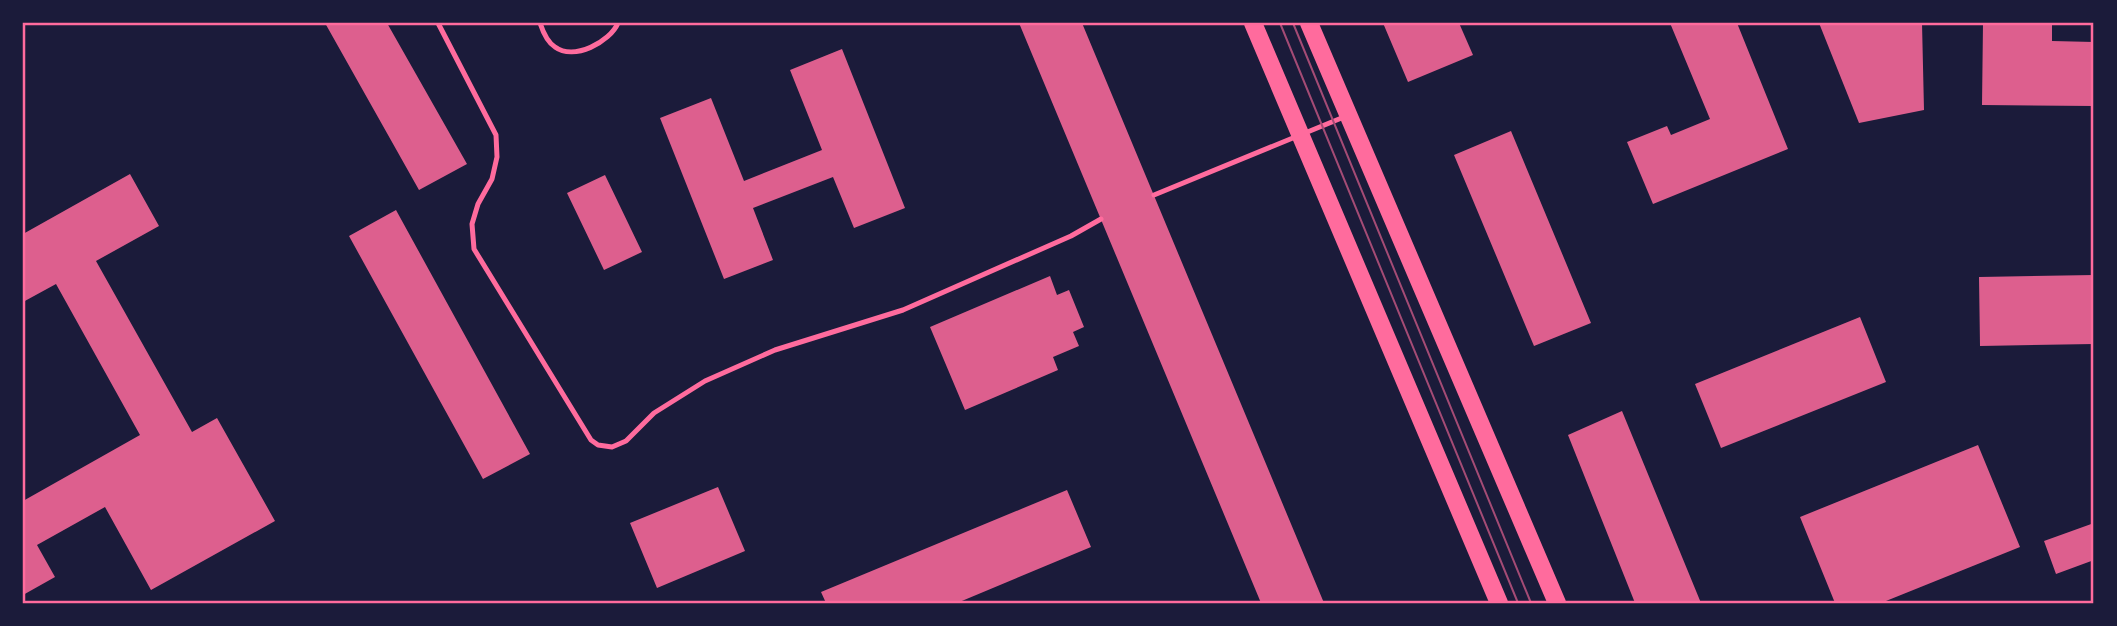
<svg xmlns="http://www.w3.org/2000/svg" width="2117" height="626" viewBox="0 0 2117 626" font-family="Montserrat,sans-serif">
  <rect width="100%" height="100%" fill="#1b1b3a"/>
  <!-- building -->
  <path fill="#dd5f8e" d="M 325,23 L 387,23 L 467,164 L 419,190 Z
    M 1019,23 L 1082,23 L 1324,603 L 1261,603 Z
    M 1383,23 L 1459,23 L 1473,55 L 1408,82 Z
    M 1670,23 L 1737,23 L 1788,149 L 1653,204 L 1627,142 L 1667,126 L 1671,135 L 1710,119 Z
    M 1819,23 L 1922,23 L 1924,110 L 1859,123 Z
    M 1983,23 L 2052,23 L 2052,41 L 2094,42 L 2094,106 L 1982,105 Z
    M 842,49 L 905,208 L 854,228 L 833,177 L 753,208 L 773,260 L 724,279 L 660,118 L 711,98 L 744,181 L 822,150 L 790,70 Z
    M 1511,131 L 1591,323 L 1534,346 L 1454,155 Z
    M 130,174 L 159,226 L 96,261 L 192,432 L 217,418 L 275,521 L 151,590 L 105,507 L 37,545 L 55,577 L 23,595 L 23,501 L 140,435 L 56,284 L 23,302 L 23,234 Z
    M 605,175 L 642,252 L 604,270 L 567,193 Z
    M 396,210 L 530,454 L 483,479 L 349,236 Z
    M 2094,275 L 2094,344 L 1980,346 L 1979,277 Z
    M 1050,276 L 1057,295 L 1069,290 L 1084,327 L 1073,332 L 1079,346 L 1053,357 L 1058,370 L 965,410 L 930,327 Z
    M 1860,317 L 1886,382 L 1721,448 L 1695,384 Z
    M 1622,411 L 1701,603 L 1635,603 L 1568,435 Z
    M 1978,445 L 2020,547 L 1881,603 L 1835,603 L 1800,517 Z
    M 718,487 L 745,551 L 657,588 L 630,523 Z
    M 1067,490 L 1091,547 L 957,603 L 826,603 L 821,592 Z
    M 2094,523 L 2094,560 L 2056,574 L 2044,541 Z"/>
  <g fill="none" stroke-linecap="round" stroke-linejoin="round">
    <!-- service -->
    <path stroke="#ff6b9d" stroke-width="5" d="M 438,23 L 496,135 L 497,157 L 492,179 L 478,204 L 472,224 L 474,249 L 591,440 L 598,445 L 612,447 L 626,441 L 654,413 L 705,381 L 775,350 L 903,310 L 1071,236 L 1101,219
      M 540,23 C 543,32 547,42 555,47 C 574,61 610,42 618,23
      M 1154,195 L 1344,117"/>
    <!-- primary -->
    <path stroke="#ff6b9d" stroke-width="18" d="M 1253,23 L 1499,603
      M 1309,23 L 1557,603"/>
    <!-- tram -->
    <path stroke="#a44b75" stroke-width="2" d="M 1280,23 L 1518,603
      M 1293,23 L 1531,603"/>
  </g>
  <!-- border -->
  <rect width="2117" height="626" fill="none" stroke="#1b1b3a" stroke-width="49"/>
  <rect x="24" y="24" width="2068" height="578" fill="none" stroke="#ff6b9d" stroke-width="2.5"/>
</svg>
